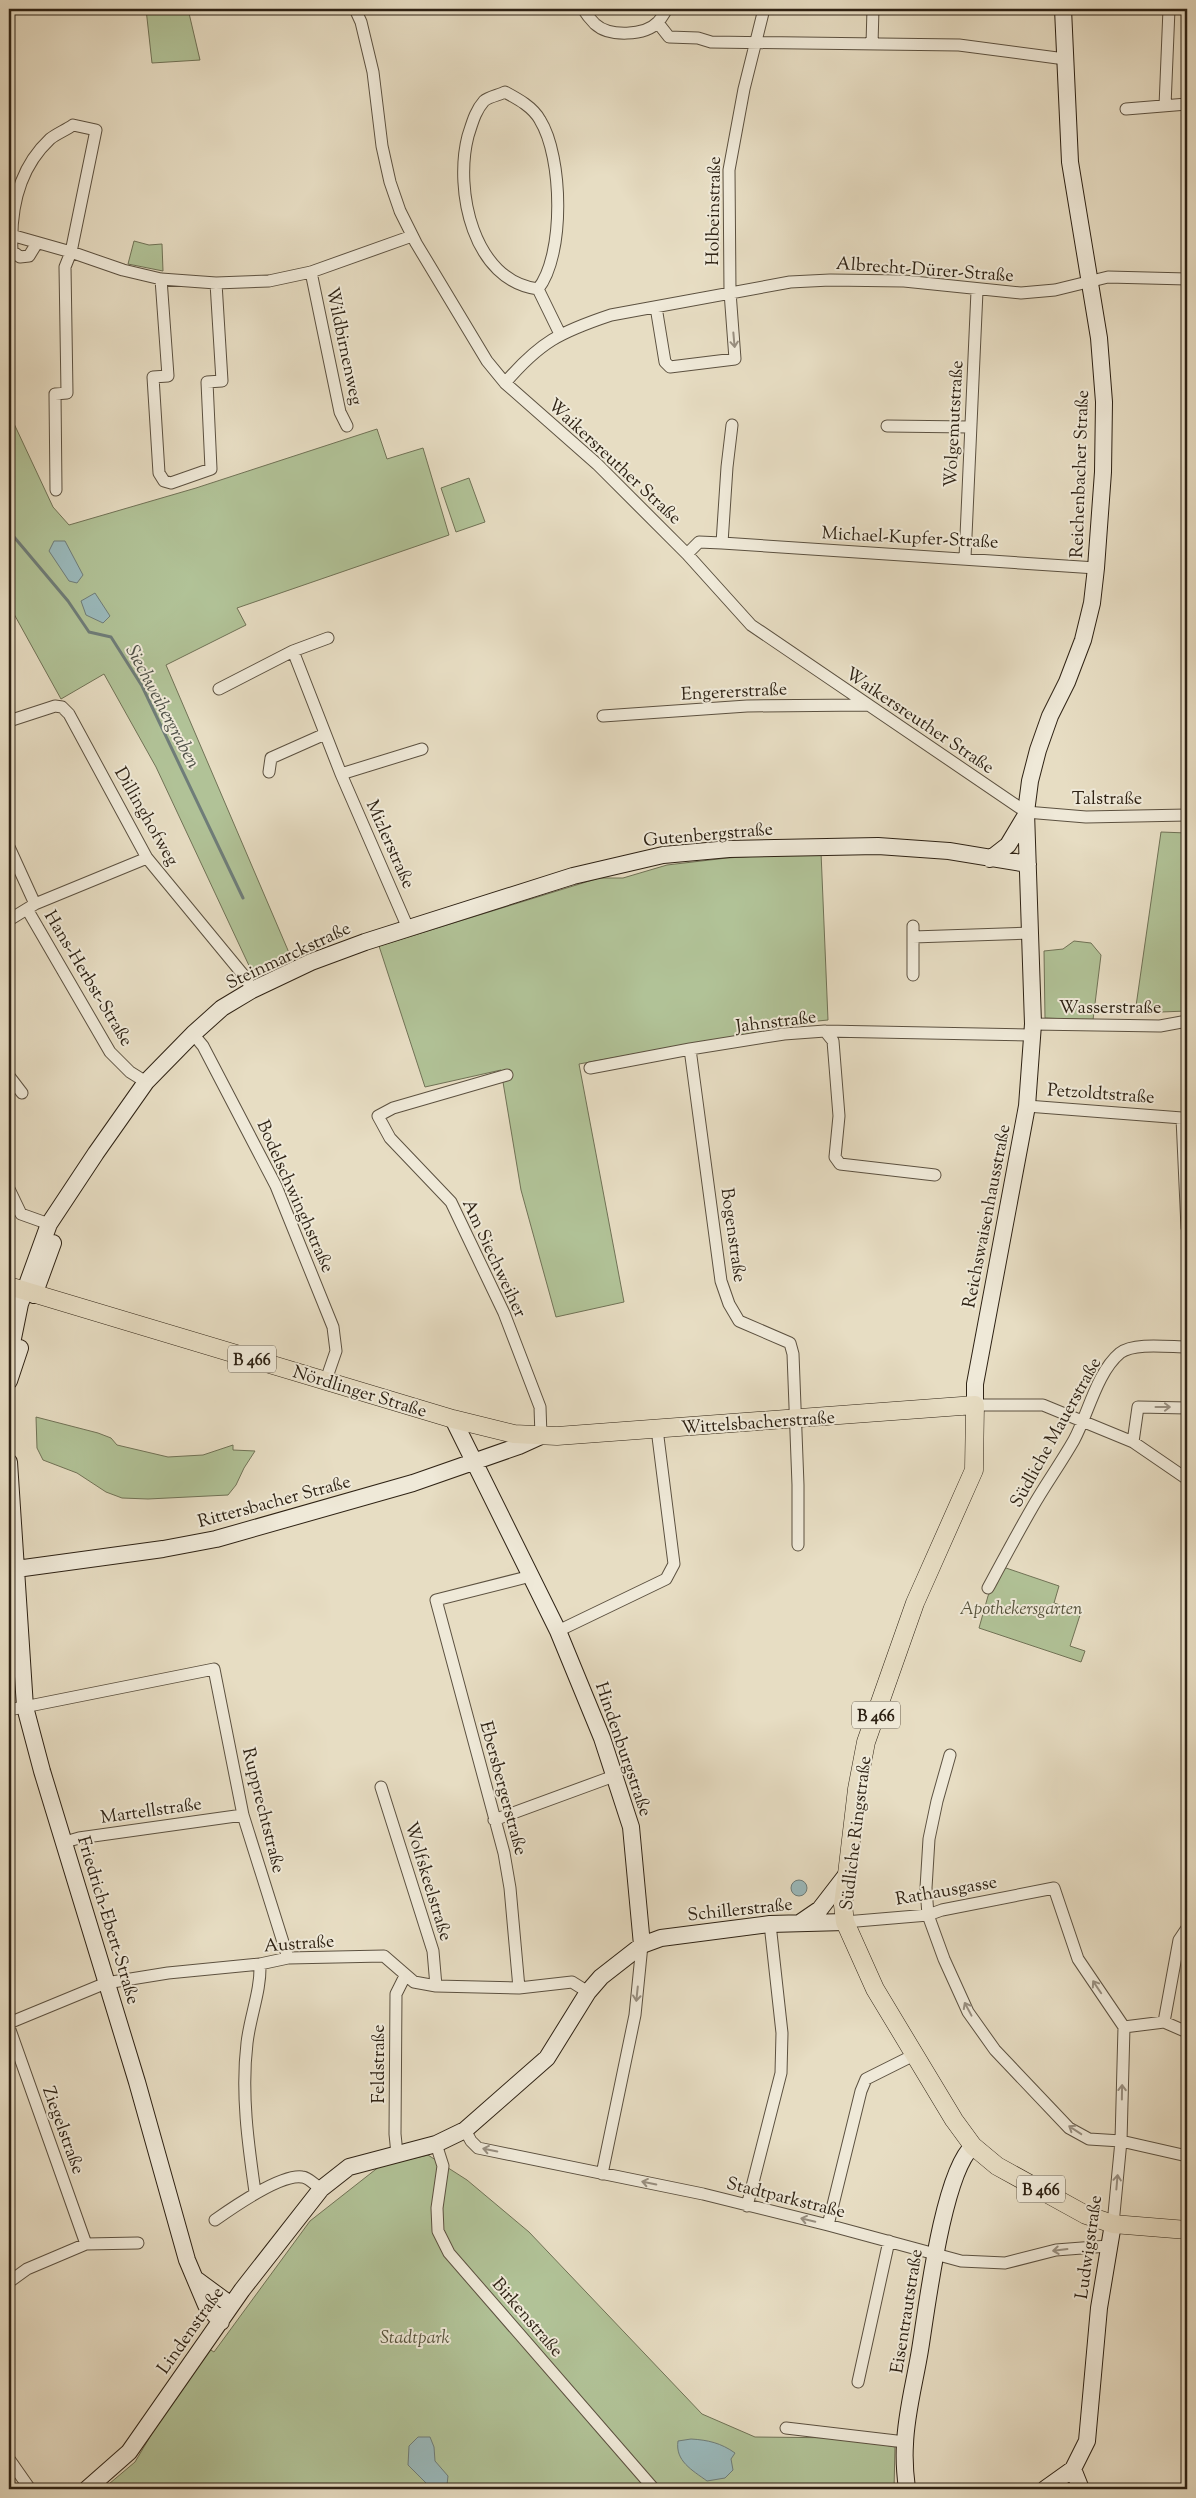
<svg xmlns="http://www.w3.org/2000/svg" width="1196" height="2498" viewBox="0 0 1196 2498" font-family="'Sorts Mill Goudy',serif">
  <rect width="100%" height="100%" fill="#e7ddc3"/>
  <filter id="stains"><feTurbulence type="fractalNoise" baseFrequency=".004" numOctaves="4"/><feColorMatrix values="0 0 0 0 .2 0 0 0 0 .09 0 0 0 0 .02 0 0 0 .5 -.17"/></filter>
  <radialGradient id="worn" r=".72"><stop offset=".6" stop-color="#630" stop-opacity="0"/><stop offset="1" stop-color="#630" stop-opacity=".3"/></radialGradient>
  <!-- green -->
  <path fill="#b1c297" stroke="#707256" d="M 146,9 L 188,9 L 200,60 L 152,63 Z
    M 134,241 L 149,245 L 162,244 L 163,271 L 128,264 Z
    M 9,413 L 53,507 L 69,525 L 196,488 L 377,429 L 387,459 L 423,448 L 449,535 L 237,608 L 246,625 L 166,665 L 290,955 L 252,972 L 156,767 L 104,674 L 61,699 L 9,605 Z
    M 469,478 L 485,522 L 456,532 L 441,488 Z
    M 1161,832 L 1187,833 L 1187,1011 L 1135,1013 Z
    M 821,852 L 828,1020 L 787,1024 L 731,1039 L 689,1044 L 579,1064 L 624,1302 L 556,1317 L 521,1190 L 501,1070 L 425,1087 L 379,946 L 599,878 L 623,878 L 667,865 L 727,858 Z
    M 1074,941 L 1091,943 L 1101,955 L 1093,1020 L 1045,1018 L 1044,951 L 1063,949 Z
    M 36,1417 L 98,1433 L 111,1438 L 117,1445 L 168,1457 L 203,1455 L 233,1445 L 233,1450 L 255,1451 L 244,1468 L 236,1485 L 228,1495 L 148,1499 L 122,1498 L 106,1492 L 77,1473 L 43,1460 L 37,1448 Z
    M 1006,1568 L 1059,1586 L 1054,1603 L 1081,1612 L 1070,1646 L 1085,1651 L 1081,1662 L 979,1628 L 988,1596 L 999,1571 Z
    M 428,2155 L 467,2180 L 529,2232 L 702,2414 L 755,2437 L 849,2438 L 895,2447 L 894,2489 L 103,2489 L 135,2462 L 204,2346 L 214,2352 L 310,2221 L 380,2166 Z"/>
  <!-- water -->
  <path fill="#9ababd" stroke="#6f7d79" d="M 54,541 L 65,541 L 83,575 L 77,583 L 69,581 L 49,551 Z
    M 95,593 L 110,616 L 103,623 L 86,615 L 81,601 Z
    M791 1888a8 8 0 1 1 16 0a8 8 0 1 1-16 0Z
    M 418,2437 L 430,2437 L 434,2447 L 435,2461 L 448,2476 L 447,2485 L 444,2489 L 432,2489 L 408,2465 L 409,2446 Z
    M 691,2439 C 708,2440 721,2443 735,2453 L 731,2459 L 733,2470 L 725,2478 L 707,2481 C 692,2470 675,2461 678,2441 Z"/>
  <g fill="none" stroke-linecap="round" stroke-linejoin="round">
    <!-- stream -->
    <path stroke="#6f7d79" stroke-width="3" d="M 9,531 L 68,601 L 89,632 L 111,637 L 142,686 L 243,898"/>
    <defs>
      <path id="street" d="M 355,9 L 361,22 L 373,72 L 382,146 L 390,182 L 400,211 L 416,243 L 487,361 L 505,383 L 597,464 L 687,554 L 751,625 L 1026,812 L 1086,817 L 1187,815
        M 583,9 C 586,14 591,20 595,24 C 609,37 645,36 658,22 C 662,18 664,13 667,9
        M 658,23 L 669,37 L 698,38 L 711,42 L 959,45 L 1065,59
        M 872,44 L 873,9
        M 1165,106 L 1169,9
        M 1126,109 L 1187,104
        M 11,235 L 71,252 L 123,270 L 161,279 L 216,283 L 269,281 L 311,272 L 412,236
        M 37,243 L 29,256 L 20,257 L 12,251 C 10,210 19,168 50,139 C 56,134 66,130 73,125 L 96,130 L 71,252 L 65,267 L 67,393 L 55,394 L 56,490
        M 311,272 L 340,412 L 347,426
        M 161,279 L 168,376 L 153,377 L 159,473 L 164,481 L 171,483 L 211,469 L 207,382 L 222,381 L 216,283
        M 538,289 C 565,255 563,157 540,120 C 533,107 518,99 505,92 C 499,95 488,97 484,101 C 475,111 472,124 468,136 C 454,190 473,281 538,289 L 560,334
        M 656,307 L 665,362 L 670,367 L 735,359 L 730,292 L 729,170 L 744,89 L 764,9
        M 505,383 C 540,342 560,332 611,315 L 790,282 L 830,280 L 904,281 L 1021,293 L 1055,290 L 1108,277 L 1187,279
        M 887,426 L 969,427
        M 722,543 L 727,467 L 732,425
        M 687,554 L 699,542 L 722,543 L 1096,568
        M 965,558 L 977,291
        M 293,651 L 341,774 L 408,928
        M 219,689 L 293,651 L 328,638
        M 603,716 L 747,706 L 867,705
        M 9,721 L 55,706 L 62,707 L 69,714 L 147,858 L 245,977 L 252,990
        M 269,772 L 271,758 L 325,734
        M 341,774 L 422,749
        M 9,847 L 35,904
        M 27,909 L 110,1052 L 130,1072 L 146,1082
        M 9,920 L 35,904 L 147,858
        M 913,926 L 913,937 L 1031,933
        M 913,937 L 913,975
        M 1033,1024 L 1160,1026 L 1187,1021
        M 825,1031 L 833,1041 L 839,1116 L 835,1157 L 840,1164 L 935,1175
        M 193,1034 L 203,1046 L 276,1186 L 333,1327 L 336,1351 L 326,1380
        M 690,1049 L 721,1281 L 729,1304 L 739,1321 L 790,1343 L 793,1354 L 798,1485 L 798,1545
        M 590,1068 L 690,1049 L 784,1034 L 825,1031 L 1032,1035
        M 507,1075 L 393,1108 L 378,1116 L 390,1138 L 451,1202 L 504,1313 L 540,1407 L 541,1436
        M 9,1076 L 22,1093
        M 1027,1106 L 1182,1118 L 1187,1228
        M 9,1189 L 21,1214 L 49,1224
        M 975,1405 L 1043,1405 L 1133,1442 L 1187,1479
        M 1133,1442 L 1138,1407 L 1187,1408
        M 988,1588 C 1002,1562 1017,1534 1032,1508 C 1045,1485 1061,1463 1074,1440 C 1088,1414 1097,1372 1120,1353 C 1134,1342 1170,1347 1187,1347
        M 558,1631 L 666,1579 L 674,1564 L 657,1429
        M 9,1710 L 214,1669 L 243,1815 L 288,1958
        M 950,1755 L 937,1801 L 929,1839 L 926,1888 L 928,1915 L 944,1959 L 968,2012 L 995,2050 L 1069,2128 L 1089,2139 L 1121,2141 L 1187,2156
        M 381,1787 L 433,1951 L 436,1986
        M 494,1820 L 614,1776
        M 65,1842 L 79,1838 L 243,1815
        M 845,1922 L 928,1915 L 942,1910 L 1054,1888 L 1078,1959 L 1124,2027
        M 519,1988 L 510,1888 L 504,1853 L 436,1600 L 531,1576
        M 1164,2022 L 1179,1940 L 1187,1928
        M 9,2023 L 106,1983 L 168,1973 L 260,1964 L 288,1958 L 384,1956 L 414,1982 L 436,1986 L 519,1988 L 572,1982 L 588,1992
        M 9,2027 L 86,2244
        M 1124,2027 L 1164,2022 L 1187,2032
        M 465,2130 L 471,2141 L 478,2148 L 703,2194 L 828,2225 L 961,2261 L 1005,2263 L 1056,2250 L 1108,2246
        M 436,2144 L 443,2166 L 437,2208 L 438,2231 L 449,2253 L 654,2489
        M 397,2154 L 395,2134 L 396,1994 L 405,1976
        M 602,2174 L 635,2015 L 642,1945
        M 255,2192 C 248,2143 241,2093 247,2043 C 250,2016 261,1991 260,1964
        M 747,2206 L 781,2073 L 782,2033 L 770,1924
        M 215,2220 C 232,2208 281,2174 302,2177 C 308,2177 315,2185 321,2189
        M 1113,2224 L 1121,2141 L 1124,2027
        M 828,2225 L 861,2091 L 866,2079 L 914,2055
        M 9,2282 L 27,2269 L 86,2244 L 138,2243
        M 858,2382 L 889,2241
        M 786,2428 L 905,2442
        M 9,2459 L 30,2489"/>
      <path id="secondary" d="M 990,859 L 1008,845 L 1026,815
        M 34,1295 L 53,1243
        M 9,1358 L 20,1304 L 49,1224 L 96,1153 L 146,1082 L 193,1034 L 222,1008 L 252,990 L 311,962 L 365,942 L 573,876 L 663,855 L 729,849 L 878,846 L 949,851 L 1028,864
        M 9,1381 L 20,1348
        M 975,1405 L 975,1384 L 1027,1106 L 1033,1024 L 1026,812 L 1030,781 L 1038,750 L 1050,716 L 1067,682 L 1083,640 L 1092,603 L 1096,568 L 1103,472 L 1104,402 L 1099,338 L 1070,162 L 1063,9
        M 453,1419 L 558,1631 L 602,1738 L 631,1827 L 642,1945
        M 9,1462 L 25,1707 L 42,1771 L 137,2082 L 187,2260 L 206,2305 L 221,2322
        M 9,1570 L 163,1549 L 216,1539 L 413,1483 L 519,1446 L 541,1436
        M 801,1922 L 820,1909 L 847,1874
        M 197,2280 L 231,2305
        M 1073,2469 L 1081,2489
        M 87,2489 L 129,2452 L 242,2290 L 321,2189 L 349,2167 L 436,2144 L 465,2130 L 547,2058 L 588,1992 L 601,1977 L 642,1945 L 661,1938 L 770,1924 L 845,1922
        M 907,2489 C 905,2474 904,2459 905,2444 C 906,2413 915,2381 920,2350 C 927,2307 943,2172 973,2146
        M 1045,2489 L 1073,2469 L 1087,2441 L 1099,2308 L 1113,2224"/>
      <path id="primary" d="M 9,1286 L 453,1419 L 514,1434 L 557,1436 L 975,1405 L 974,1470 L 915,1603 L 866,1742 L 857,1789 L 847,1874 L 843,1905 L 845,1922 L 875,1989 L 954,2120 L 973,2146 L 997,2166 L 1086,2215 L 1113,2224 L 1187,2230"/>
    </defs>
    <!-- street casing -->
    <use href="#street" stroke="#5c5140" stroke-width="13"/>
    <!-- secondary casing -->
    <use href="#secondary" stroke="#2e2214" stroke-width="18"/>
    <!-- primary casing -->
    <use href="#primary" stroke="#2e2214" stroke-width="19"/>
    <!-- street -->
    <use href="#street" stroke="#efe9d8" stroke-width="11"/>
    <!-- secondary -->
    <use href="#secondary" stroke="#efe9d8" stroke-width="16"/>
    <!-- primary -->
    <use href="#primary" stroke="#e7ddc3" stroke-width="18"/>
  </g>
  <!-- one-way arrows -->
  <defs><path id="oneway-shaft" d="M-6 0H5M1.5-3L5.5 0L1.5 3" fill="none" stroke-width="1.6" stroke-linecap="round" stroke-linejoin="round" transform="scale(1.25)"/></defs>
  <g stroke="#988f80">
    <use href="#oneway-shaft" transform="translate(734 340) rotate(85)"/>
    <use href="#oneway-shaft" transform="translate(1163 1407)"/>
    <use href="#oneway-shaft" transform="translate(1097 1987) rotate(-124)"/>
    <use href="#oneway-shaft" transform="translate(637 1994) rotate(96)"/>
    <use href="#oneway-shaft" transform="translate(968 2009) rotate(-118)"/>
    <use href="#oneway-shaft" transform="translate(1122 2092) rotate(-89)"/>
    <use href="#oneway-shaft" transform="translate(1075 2130) rotate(-147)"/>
    <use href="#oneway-shaft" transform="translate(490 2150) rotate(-168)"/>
    <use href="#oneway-shaft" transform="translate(1117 2182) rotate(-85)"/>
    <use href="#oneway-shaft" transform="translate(649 2183) rotate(-168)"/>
    <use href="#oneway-shaft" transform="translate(808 2220) rotate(-167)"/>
    <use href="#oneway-shaft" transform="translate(1060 2250) rotate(173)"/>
  </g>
  <g text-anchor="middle" stroke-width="4" stroke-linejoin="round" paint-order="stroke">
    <!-- shield labels -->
    <g fill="#efe9d8" stroke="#685e4f" stroke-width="1">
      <rect x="228" y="1345.5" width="48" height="27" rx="4"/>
      <rect x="852" y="1701.5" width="48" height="27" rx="4"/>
      <rect x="1017" y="2175.5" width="48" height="27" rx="4"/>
    </g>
    <g font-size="16" font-weight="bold" fill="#2e2214">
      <text x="252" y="1365">B 466</text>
      <text x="876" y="1721">B 466</text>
      <text x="1041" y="2195">B 466</text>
    </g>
    <!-- street labels -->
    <g font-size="18" fill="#2e2214" stroke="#efe9d8">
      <text transform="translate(713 211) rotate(-89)" y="6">Holbeinstraße</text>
      <text transform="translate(925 269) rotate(4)" y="6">Albrecht-Dürer-Straße</text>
      <text transform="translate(345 346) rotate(78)" y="6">Wildbirnenweg</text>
      <text transform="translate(953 424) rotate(-87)" y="6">Wolgemutstraße</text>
      <text transform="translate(615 461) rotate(43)" y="6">Waikersreuther Straße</text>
      <text transform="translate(1079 474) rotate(-88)" y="6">Reichenbacher Straße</text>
      <text transform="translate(910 537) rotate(3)" y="6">Michael-Kupfer-Straße</text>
      <text transform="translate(734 691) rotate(-3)" y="6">Engererstraße</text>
      <text transform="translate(920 720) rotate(34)" y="6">Waikersreuther Straße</text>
      <text x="1107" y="804">Talstraße</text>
      <text transform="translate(147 816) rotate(60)" y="6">Dillinghofweg</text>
      <text transform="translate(708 834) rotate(-5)" y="6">Gutenbergstraße</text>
      <text transform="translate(391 844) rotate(66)" y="6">Mizlerstraße</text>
      <text transform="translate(288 955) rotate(-25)" y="6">Steinmarckstraße</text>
      <text transform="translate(89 978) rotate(59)" y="6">Hans-Herbst-Straße</text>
      <text x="1110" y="1013">Wasserstraße</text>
      <text transform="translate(776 1021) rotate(-7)" y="6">Jahnstraße</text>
      <text transform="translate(1101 1093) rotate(4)" y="6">Petzoldtstraße</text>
      <text transform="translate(296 1196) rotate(66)" y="6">Bodelschwinghstraße</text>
      <text transform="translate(986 1216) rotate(-79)" y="6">Reichswaisenhausstraße</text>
      <text transform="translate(734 1235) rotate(82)" y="6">Bogenstraße</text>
      <text transform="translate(495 1258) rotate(65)" y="6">Am Siechweiher</text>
      <text transform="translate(360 1391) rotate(17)" y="6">Nördlinger Straße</text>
      <text transform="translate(758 1422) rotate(-4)" y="6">Wittelsbacherstraße</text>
      <text transform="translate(1055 1432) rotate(-61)" y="6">Südliche Mauerstraße</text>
      <text transform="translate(274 1501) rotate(-15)" y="6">Rittersbacher Straße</text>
      <text transform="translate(624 1749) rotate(71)" y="6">Hindenburgstraße</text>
      <text transform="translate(504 1788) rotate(75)" y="6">Ebersbergerstraße</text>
      <text transform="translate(151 1810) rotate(-8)" y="6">Martellstraße</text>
      <text transform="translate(264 1810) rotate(76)" y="6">Rupprechtstraße</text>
      <text transform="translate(855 1833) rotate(-83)" y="6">Südliche Ringstraße</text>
      <text transform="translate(429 1881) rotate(73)" y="6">Wolfskeelstraße</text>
      <text transform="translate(946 1890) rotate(-10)" y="6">Rathausgasse</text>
      <text transform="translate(740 1909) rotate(-6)" y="6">Schillerstraße</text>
      <text transform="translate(109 1920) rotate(73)" y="6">Friedrich-Ebert-Straße</text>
      <text transform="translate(299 1943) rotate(-4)" y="6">Austraße</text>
      <text transform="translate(378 2064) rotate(-90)" y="6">Feldstraße</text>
      <text transform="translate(64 2130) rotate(70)" y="6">Ziegelstraße</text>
      <text transform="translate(786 2197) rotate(14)" y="6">Stadtparkstraße</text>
      <text transform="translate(1088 2247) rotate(-82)" y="6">Ludwigstraße</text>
      <text transform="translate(906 2311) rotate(-81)" y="6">Eisentrautstraße</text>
      <text transform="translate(528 2317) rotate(49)" y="6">Birkenstraße</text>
      <text transform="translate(190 2330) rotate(-55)" y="6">Lindenstraße</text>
    </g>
    <!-- park labels -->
    <g font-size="18" font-style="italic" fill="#55523b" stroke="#efe9d8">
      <text x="1021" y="1614">Apothekersgarten</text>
      <text x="415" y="2343">Stadtpark</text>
    </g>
    <!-- water labels -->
    <g font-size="19" font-style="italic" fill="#4e5047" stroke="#efe9d8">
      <text transform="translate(164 706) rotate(62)" y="7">Siechweihergraben</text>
    </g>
  </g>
  <!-- margin -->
  <rect width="1196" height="2498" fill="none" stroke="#e7ddc3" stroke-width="30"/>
  <rect x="10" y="10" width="1176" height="2478" fill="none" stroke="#2e2214" stroke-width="2.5"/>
  <rect x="15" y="15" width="1166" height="2468" fill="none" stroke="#2e2214"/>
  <rect width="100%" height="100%" filter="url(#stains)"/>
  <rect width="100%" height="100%" fill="url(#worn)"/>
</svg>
